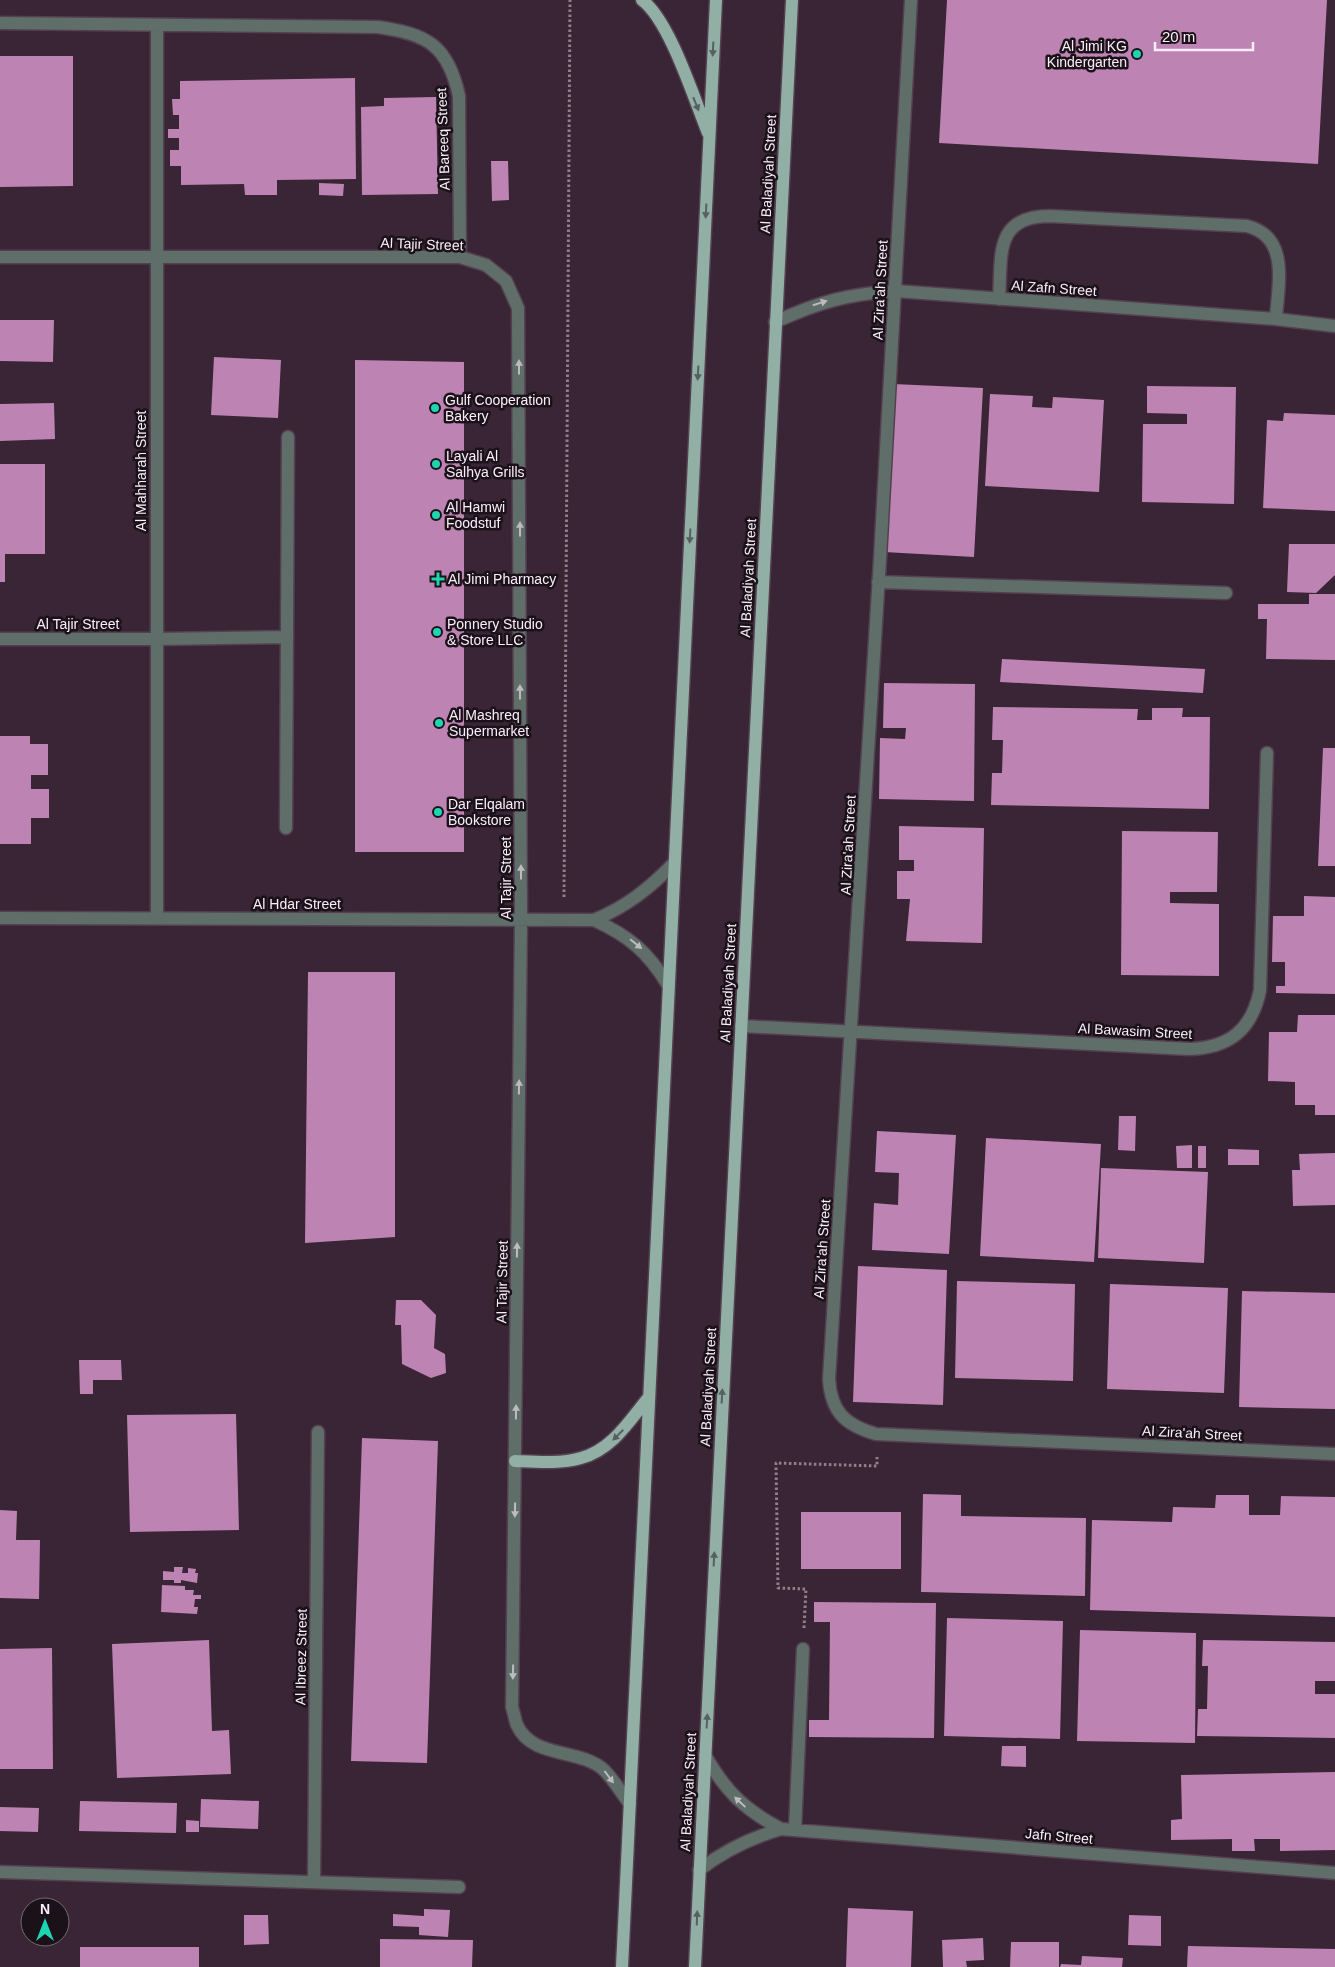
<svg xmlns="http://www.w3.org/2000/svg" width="1335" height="1967" viewBox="0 0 1335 1967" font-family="Helvetica,sans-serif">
  <rect width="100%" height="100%" fill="#392535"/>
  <!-- building -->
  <path fill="#bd83b2" d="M 947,0 L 1327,0 L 1318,164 L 939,143 Z
    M 0,56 L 73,56 L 73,186 L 0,187 Z
    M 355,78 L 356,179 L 277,180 L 277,195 L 245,195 L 244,184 L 181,185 L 181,166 L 170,166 L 170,150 L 179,150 L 179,138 L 168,138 L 168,129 L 179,129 L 179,115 L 173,115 L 172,99 L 180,99 L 180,81 Z
    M 436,97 L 438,194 L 362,195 L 361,107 L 384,106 L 384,98 Z
    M 491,161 L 508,161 L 509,200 L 492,201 Z
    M 319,183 L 344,184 L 343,196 L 319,195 Z
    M 0,320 L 54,320 L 53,362 L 0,361 Z
    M 214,357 L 281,360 L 278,418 L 211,415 Z
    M 355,360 L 464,362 L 464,852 L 355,852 Z
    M 893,384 L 983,388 L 974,557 L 884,552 Z
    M 1147,386 L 1236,387 L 1234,504 L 1142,502 L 1143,424 L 1187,424 L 1187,414 L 1147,413 Z
    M 990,394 L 1033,396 L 1032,407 L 1052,408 L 1053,397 L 1104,400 L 1099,492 L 985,486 Z
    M 54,403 L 55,439 L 0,441 L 0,404 Z
    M 1284,413 L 1335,415 L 1335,511 L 1263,508 L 1267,420 L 1283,421 Z
    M 0,464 L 45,464 L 45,554 L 5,554 L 5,582 L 0,582 Z
    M 1289,544 L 1335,544 L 1335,575 L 1316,593 L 1287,592 Z
    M 1309,594 L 1335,594 L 1335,660 L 1266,659 L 1267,619 L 1258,619 L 1258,604 L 1309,604 Z
    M 1002,659 L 1205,669 L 1203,693 L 1000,682 Z
    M 884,683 L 975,684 L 974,801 L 879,799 L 880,738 L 905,739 L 906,728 L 883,728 Z
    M 993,707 L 1138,709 L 1137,720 L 1152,720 L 1152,708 L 1183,708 L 1182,717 L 1210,717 L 1209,809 L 991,805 L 992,773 L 1002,773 L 1003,740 L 992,740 Z
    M 0,736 L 30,736 L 30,744 L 48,744 L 48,775 L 31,775 L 31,789 L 49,789 L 49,818 L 31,818 L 31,844 L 0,844 Z
    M 1323,748 L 1335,748 L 1335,866 L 1318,866 Z
    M 899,826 L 984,828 L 982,943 L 906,941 L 910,899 L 897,899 L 897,871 L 914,871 L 914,860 L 899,860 Z
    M 1122,831 L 1218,832 L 1217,892 L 1170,892 L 1170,903 L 1219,904 L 1219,976 L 1121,975 Z
    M 1304,896 L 1335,897 L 1335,994 L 1276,993 L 1276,986 L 1285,986 L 1285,962 L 1272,962 L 1273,916 L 1304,916 Z
    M 308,972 L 395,972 L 395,1237 L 305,1243 Z
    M 1298,1015 L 1335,1015 L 1335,1115 L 1315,1115 L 1315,1105 L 1295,1105 L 1295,1082 L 1268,1081 L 1269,1032 L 1297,1032 Z
    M 1119,1116 L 1136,1116 L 1135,1151 L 1118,1150 Z
    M 877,1131 L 956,1135 L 949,1254 L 872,1250 L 874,1203 L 898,1205 L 899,1173 L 875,1172 Z
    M 986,1138 L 1101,1144 L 1094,1262 L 980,1256 Z
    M 1192,1145 L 1192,1168 L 1177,1168 L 1176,1146 Z
    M 1198,1146 L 1206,1146 L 1206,1168 L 1198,1168 Z
    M 1228,1149 L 1259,1150 L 1259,1165 L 1228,1165 Z
    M 1335,1153 L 1335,1205 L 1293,1206 L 1292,1170 L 1300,1170 L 1299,1154 Z
    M 1101,1168 L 1208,1172 L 1204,1263 L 1098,1258 Z
    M 858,1266 L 947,1270 L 943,1405 L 853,1402 Z
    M 957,1281 L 1075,1284 L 1073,1381 L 955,1378 Z
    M 1110,1284 L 1228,1288 L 1224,1393 L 1107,1389 Z
    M 1242,1291 L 1335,1293 L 1335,1409 L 1239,1407 Z
    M 396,1300 L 421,1300 L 436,1315 L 434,1348 L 445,1354 L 446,1373 L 431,1378 L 402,1364 L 401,1325 L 395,1325 Z
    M 79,1360 L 121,1360 L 122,1380 L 93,1380 L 93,1394 L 80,1394 Z
    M 236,1414 L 239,1530 L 130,1532 L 127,1415 Z
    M 362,1438 L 438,1441 L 427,1763 L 351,1761 Z
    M 923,1494 L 961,1495 L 961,1516 L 1086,1518 L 1085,1596 L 921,1592 Z
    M 1216,1495 L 1249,1495 L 1249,1515 L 1280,1515 L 1281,1496 L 1335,1497 L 1335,1617 L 1090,1610 L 1092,1520 L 1172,1522 L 1173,1507 L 1215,1508 Z
    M 0,1510 L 17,1511 L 16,1540 L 40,1540 L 39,1599 L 0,1598 Z
    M 801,1512 L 901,1512 L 901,1569 L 801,1569 Z
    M 174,1567 L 183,1567 L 182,1573 L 188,1573 L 188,1568 L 196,1569 L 195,1573 L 198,1573 L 197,1583 L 181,1580 L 181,1583 L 174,1583 L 174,1580 L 163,1580 L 163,1571 L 174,1572 Z
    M 162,1585 L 185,1586 L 185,1590 L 194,1590 L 193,1595 L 201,1595 L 201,1599 L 195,1599 L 194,1607 L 198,1607 L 197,1614 L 161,1612 Z
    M 814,1602 L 936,1603 L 934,1738 L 809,1737 L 809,1720 L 829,1720 L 830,1622 L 814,1622 Z
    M 947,1618 L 1063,1621 L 1060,1739 L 944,1736 Z
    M 1080,1630 L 1196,1633 L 1195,1743 L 1077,1741 Z
    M 209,1640 L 212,1731 L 229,1730 L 231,1774 L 117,1778 L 112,1644 Z
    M 1203,1640 L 1335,1642 L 1335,1681 L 1315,1681 L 1315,1694 L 1335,1694 L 1335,1738 L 1197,1736 L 1198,1709 L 1207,1709 L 1208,1666 L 1202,1666 Z
    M 52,1648 L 53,1769 L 0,1769 L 0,1649 Z
    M 1002,1746 L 1026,1746 L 1026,1767 L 1001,1766 Z
    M 1335,1772 L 1335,1850 L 1280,1851 L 1280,1839 L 1254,1839 L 1255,1851 L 1232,1851 L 1232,1839 L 1171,1840 L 1171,1820 L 1182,1819 L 1181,1775 Z
    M 201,1799 L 259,1801 L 258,1829 L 200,1827 Z
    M 80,1801 L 177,1803 L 176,1833 L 79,1831 Z
    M 0,1807 L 39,1808 L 38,1832 L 0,1831 Z
    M 186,1820 L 199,1821 L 199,1832 L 186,1832 Z
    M 848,1908 L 913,1911 L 911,1967 L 846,1967 Z
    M 424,1909 L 450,1910 L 448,1937 L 419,1935 L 419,1927 L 393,1926 L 393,1914 L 424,1916 Z
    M 244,1915 L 268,1915 L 269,1944 L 244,1945 Z
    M 1129,1915 L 1161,1916 L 1161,1946 L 1128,1945 Z
    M 983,1938 L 984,1960 L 966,1961 L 967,1967 L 943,1967 L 942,1940 Z
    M 380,1939 L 473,1940 L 472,1967 L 380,1967 Z
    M 1011,1942 L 1059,1942 L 1059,1967 L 1010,1967 Z
    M 1188,1946 L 1335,1949 L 1335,1967 L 1187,1967 Z
    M 80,1947 L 199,1947 L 199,1967 L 80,1967 Z
    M 1082,1956 L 1123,1958 L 1122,1967 L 1060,1967 L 1061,1964 L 1081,1965 Z"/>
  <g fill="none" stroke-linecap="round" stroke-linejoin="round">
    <defs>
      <path id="minor" d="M 911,0 C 887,460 859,919 829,1379 C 831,1412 845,1425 876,1434 L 1335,1454
        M 0,23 L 378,27 C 427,34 448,45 459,96 L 460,257
        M 157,25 L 157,918
        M 0,257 L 460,257 L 486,265 L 506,281 L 518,308 L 521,920 L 512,1707 C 514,1713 515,1720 517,1725 C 532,1759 580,1748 604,1770 C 614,1780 622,1794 630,1804
        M 999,299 C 1002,257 993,216 1050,216 L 1247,226 C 1290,237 1278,284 1276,319
        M 775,322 C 819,302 847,294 896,291 L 1276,319 L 1335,326
        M 878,582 L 1226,593
        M 0,639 L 156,639 L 287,637
        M 286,828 L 288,437
        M 0,918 L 594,920 C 626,907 650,888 674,863
        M 594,920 C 629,936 648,952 668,985
        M 741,1026 L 1189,1049 C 1229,1048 1252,1030 1260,990 L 1267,753
        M 705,1755 C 725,1791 745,1810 781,1829 L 1335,1873
        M 795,1830 L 803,1649
        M 699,1870 C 725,1850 750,1838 781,1829
        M 0,1872 L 459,1887
        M 314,1882 L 318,1432"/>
      <path id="major" d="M 642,0 C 670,21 694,99 708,133
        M 515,1461 C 537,1462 560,1464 581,1458 C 612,1450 630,1420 649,1397
        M 622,1967 L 716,0
        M 695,1967 L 792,0"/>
    </defs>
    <!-- minor casing -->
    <use href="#minor" stroke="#544150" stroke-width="15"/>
    <!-- major casing -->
    <use href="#major" stroke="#544150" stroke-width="15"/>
    <!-- path -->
    <path stroke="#907f8d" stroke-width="3" stroke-dasharray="2.5 2.5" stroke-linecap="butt" d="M 564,897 L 570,0
      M 804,1628 L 806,1589 L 778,1588 L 776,1463 L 877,1466 L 877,1457"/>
    <!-- minor -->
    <use href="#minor" stroke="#606e6a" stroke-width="12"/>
    <!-- major -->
    <use href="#major" stroke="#92afa6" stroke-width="12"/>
  </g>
  <!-- one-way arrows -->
  <defs><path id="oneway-solid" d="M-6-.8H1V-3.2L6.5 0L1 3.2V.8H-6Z" transform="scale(1.25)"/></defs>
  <g fill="#566060">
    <use href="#oneway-solid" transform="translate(713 49) rotate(93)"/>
    <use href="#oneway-solid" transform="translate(696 104) rotate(68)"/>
    <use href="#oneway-solid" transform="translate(706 211) rotate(93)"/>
    <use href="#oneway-solid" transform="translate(698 373) rotate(93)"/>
    <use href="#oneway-solid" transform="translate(690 536) rotate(93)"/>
    <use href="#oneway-solid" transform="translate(722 1396) rotate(-87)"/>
    <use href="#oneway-solid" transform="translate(618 1435) rotate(135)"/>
    <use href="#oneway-solid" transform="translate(714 1559) rotate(-87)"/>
    <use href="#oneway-solid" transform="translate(707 1721) rotate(-87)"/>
    <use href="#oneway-solid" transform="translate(697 1918) rotate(-88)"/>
  </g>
  <g fill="#bebbc0">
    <use href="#oneway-solid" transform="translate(820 303) rotate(-17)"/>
    <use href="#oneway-solid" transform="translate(519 367) rotate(-90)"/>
    <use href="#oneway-solid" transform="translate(520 529) rotate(-90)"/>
    <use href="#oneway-solid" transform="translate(520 692) rotate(-90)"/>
    <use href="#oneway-solid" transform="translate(521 872) rotate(-90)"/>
    <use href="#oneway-solid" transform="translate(636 944) rotate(39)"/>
    <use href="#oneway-solid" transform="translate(519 1087) rotate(-89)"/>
    <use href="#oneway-solid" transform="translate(517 1250) rotate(-89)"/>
    <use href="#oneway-solid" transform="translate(516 1412) rotate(-89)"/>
    <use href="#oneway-solid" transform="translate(515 1510) rotate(91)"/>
    <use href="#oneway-solid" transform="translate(513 1672) rotate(91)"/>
    <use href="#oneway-solid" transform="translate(609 1777) rotate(53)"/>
    <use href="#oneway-solid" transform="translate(740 1802) rotate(-137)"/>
  </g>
  <!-- markers -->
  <g fill="#1dd5b1" stroke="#1b1219" stroke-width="2">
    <circle cx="1137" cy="54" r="5"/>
    <circle cx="435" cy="408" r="5"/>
    <circle cx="436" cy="464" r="5"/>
    <circle cx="436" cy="515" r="5"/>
    <path d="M435.5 571.5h5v5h5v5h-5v5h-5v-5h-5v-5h5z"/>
    <circle cx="437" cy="632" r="5"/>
    <circle cx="439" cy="723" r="5"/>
    <circle cx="438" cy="812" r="5"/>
  </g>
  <g text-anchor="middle" stroke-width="5" stroke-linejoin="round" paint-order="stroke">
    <!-- poi labels -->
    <g font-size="14" fill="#fceef9" stroke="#1b1219" text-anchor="start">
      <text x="1127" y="51" text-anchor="end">Al Jimi KG<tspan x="1127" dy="16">Kindergarten</tspan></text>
      <text x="445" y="405">Gulf Cooperation<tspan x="445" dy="16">Bakery</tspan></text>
      <text x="446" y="461">Layali Al<tspan x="446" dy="16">Salhya Grills</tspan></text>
      <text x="446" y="512">Al Hamwi<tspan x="446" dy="16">Foodstuf</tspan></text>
      <text x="448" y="584">Al Jimi Pharmacy</text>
      <text x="447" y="629">Ponnery Studio<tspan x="447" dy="16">&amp; Store LLC</tspan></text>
      <text x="449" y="720">Al Mashreq<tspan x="449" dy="16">Supermarket</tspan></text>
      <text x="448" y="809">Dar Elqalam<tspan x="448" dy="16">Bookstore</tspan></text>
    </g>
    <!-- street labels -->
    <g font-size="14" fill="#fceef9" stroke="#1b1219">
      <text transform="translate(443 139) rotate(-92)" y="5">Al Bareeq Street</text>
      <text transform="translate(768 174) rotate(-87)" y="5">Al Baladiyah Street</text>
      <text transform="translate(422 244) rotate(2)" y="5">Al Tajir Street</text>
      <text transform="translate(1054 288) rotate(4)" y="5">Al Zafn Street</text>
      <text transform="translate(880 290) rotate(-87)" y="5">Al Zira'ah Street</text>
      <text transform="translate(141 471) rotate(-90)" y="5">Al Mahharah Street</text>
      <text transform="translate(748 578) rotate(-87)" y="5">Al Baladiyah Street</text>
      <text x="78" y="629">Al Tajir Street</text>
      <text transform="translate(848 845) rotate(-87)" y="5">Al Zira'ah Street</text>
      <text transform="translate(506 878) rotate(-90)" y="5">Al Tajir Street</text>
      <text x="297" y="909">Al Hdar Street</text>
      <text transform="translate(728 983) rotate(-87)" y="5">Al Baladiyah Street</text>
      <text transform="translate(1135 1031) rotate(3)" y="5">Al Bawasim Street</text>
      <text transform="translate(822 1249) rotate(-86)" y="5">Al Zira'ah Street</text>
      <text transform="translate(502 1282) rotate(-89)" y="5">Al Tajir Street</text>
      <text transform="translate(708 1387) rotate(-87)" y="5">Al Baladiyah Street</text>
      <text transform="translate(1192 1433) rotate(3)" y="5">Al Zira'ah Street</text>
      <text transform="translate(301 1657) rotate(-89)" y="5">Al Ibreez Street</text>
      <text transform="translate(688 1792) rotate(-87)" y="5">Al Baladiyah Street</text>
      <text transform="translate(1059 1836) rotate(5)" y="5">Jafn Street</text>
    </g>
  </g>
  <!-- north arrow -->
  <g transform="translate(45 1922)"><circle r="24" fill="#1b1219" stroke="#756a73"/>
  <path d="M0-4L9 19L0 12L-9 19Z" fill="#1dd5b1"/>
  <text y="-8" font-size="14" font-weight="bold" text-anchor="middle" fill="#fceef9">N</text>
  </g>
  <!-- scale -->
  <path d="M1155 42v8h98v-8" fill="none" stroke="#fceef9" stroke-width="2.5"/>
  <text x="1162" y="42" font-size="15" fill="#fceef9" stroke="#1b1219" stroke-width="4" paint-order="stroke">20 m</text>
</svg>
